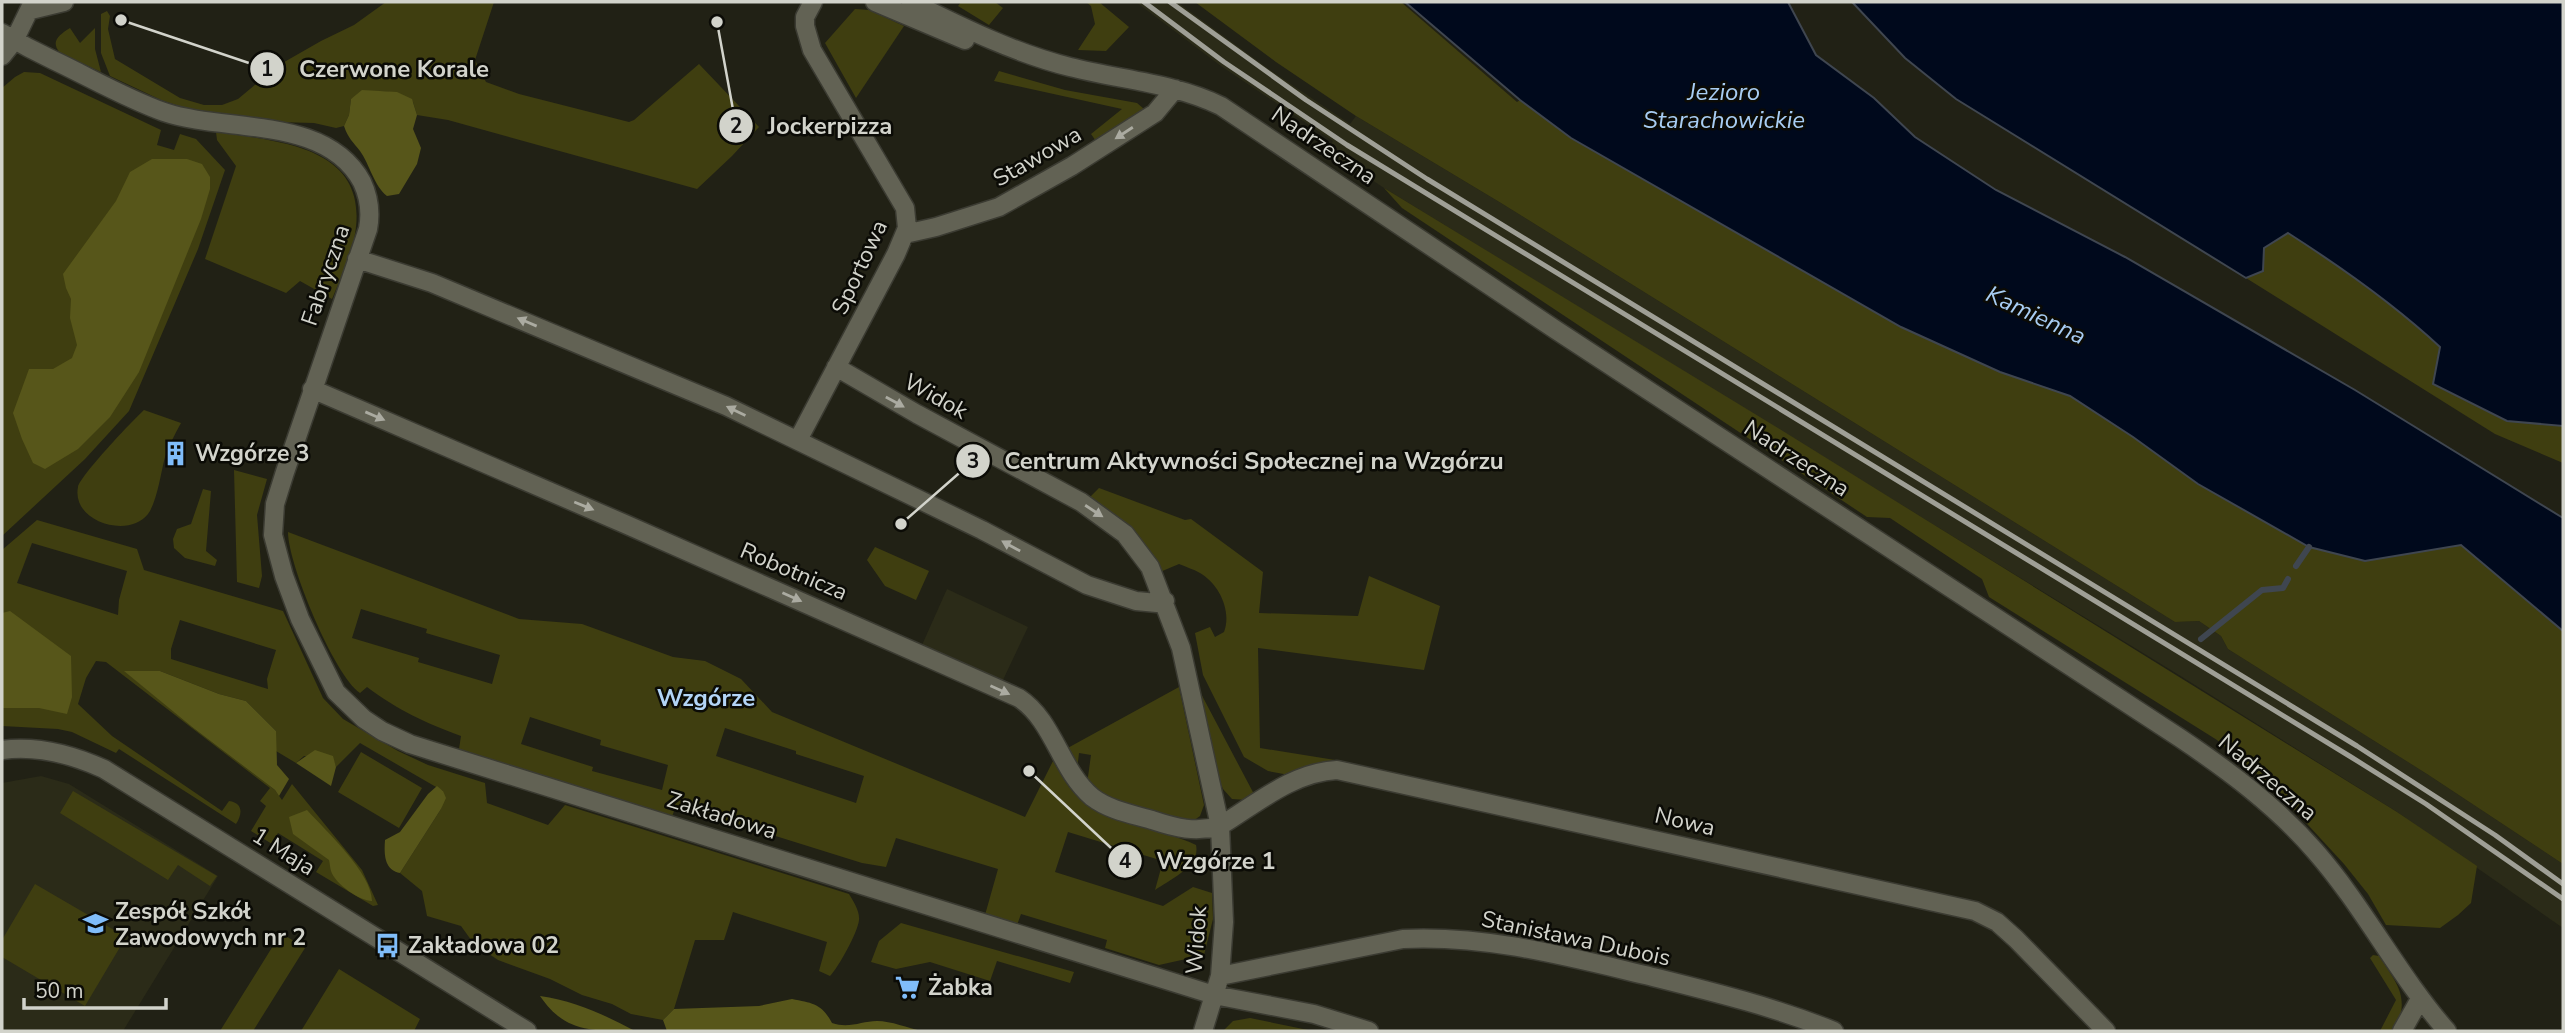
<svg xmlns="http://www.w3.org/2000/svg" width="2565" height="1033" viewBox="0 0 2565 1033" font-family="'Nunito Sans',sans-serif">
  <rect width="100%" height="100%" fill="#212115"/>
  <!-- built -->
  <path fill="#2b2b18" d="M 1136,2 L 1177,2 L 1270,70 L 1350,124 L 1356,116 L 1501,203 L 2175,622 L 2199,621 L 2221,636 L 2228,649 L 2427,774 L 2563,864 L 2563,928 L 2397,812 L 2179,675 L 1384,188 L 1327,150 L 1333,141 L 1221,66 Z
    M 947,589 L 1028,627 L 1002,682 L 922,645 Z
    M 41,776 L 69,784 L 218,876 L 123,1031 L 2,1031 L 2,783 Z"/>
  <!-- green -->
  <path fill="#3f3e10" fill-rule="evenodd" d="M 386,2 L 494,2 L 475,60 L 486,82 L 519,94 L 629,122 L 634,120 L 699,64 L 759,127 L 732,156 L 697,189 L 448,120 L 417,115 L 413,102 C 387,86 378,91 351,99 L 349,115 L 344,126 L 336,128 L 314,123 L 277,122 L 197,112 L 161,100 L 110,76 L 101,53 L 101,14 L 107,11 L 110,16 L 108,29 L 115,59 L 180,98 L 204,105 L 222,105 L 238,99 L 279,65 L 321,41 L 354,25 Z
    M 961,2 L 995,2 L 1003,8 L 989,25 L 958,6 Z
    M 1086,2 L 1099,2 L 1129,27 L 1106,51 L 1078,50 L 1095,24 L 1091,6 Z
    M 1195,2 L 1401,2 L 1517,102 L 1520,100 L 1571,138 L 1901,327 L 2000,372 L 2070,396 L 2133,437 L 2198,484 L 2309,547 L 2365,561 L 2461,545 L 2563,631 L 2563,864 L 2427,774 L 2228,649 L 2221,636 L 2199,621 L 2175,622 L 1501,203 L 1356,116 L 1276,62 Z
    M 855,9 L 869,10 L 904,26 L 856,98 L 825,43 Z
    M 70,28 L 80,43 L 95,28 L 95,49 L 101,72 L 60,53 C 50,41 59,35 70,28 Z
    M 999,71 L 1065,90 L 1137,103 L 1144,109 L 1098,144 L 1091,134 L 1122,109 L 994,81 Z
    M 24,72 L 40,73 L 161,130 L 157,145 L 174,150 L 180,134 L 196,139 L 225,170 L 198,249 L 129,411 L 85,459 L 2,536 L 2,88 L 15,77 Z
    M 216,132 C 284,142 376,147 353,244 C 349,263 339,281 332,299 L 300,281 L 286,293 L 205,259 L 236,166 L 217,140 Z
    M 1384,188 L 1773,425 L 2397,812 L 2477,866 L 2471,903 L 2458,915 L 2440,928 L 2386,925 L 2368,894 L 2344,864 L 2276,790 L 2217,740 L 1989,597 L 1982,579 L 1890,518 L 1867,517 L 1402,208 Z
    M 2288,233 L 2321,254 L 2413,322 L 2440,347 L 2507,421 L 2563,426 L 2563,463 L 2495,434 L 2246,278 L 2263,271 L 2264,248 Z
    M 144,410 L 181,423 C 175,434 169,445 165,457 C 161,472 157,502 148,514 C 129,539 71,522 78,487 C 80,476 133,420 144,410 Z
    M 234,470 L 267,479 L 257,515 L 262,576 L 259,588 L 237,582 Z
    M 1099,488 L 1185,520 L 1191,519 L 1263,572 L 1259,613 L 1358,616 L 1369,576 L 1440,606 L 1424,670 L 1258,648 L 1260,748 L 1335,760 L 1314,764 L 1289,775 L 1268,771 L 1244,757 L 1203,675 L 1195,633 L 1210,627 L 1215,637 L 1224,632 C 1232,611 1219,584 1200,573 C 1193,569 1186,567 1179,564 L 1160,572 C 1139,529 1128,523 1089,498 Z
    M 203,489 L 211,491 L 206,551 L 217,560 L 215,566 L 185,558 L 174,548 L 173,539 L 177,529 L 191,524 Z
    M 37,520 L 137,549 L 144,570 L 283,611 L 323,698 L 343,719 L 398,751 L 428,765 L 485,783 L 487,803 L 548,825 L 565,805 L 849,894 C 853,901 860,911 859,920 C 858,932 838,968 830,976 L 819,971 L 827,942 L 733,912 L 724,940 L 695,940 L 674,1009 L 663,1020 L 631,1014 L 612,1004 L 582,995 L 550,979 L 498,960 L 474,944 L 461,926 L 427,916 L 422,891 L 400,873 L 441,809 L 443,791 L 360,743 L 336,767 L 332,756 L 304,756 L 296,763 L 276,751 L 276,731 L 246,701 L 219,694 L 160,671 L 125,671 L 192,727 L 275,790 L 282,800 L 292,784 L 362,870 L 378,905 L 373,906 L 316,872 L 323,861 L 278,833 L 272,844 L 251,831 L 266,806 L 260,801 L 270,788 L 106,662 L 96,661 L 86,678 L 78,704 L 112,736 L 222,811 L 229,801 C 244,803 242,815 236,824 L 119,749 L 116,753 L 72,732 L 58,729 L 2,726 L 2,550 ZM 32,543 L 127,571 L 119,600 L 118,615 L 17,583 ZM 180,620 L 276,650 L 267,679 L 268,689 L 171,659 L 171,649 Z
    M 288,532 L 519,619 L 582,624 L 673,657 L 705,661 L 741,679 L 772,712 L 1025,817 L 1053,761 C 1062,776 1069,791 1083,801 C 1111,823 1163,829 1196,845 C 1201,866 1169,880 1155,890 L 1163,861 L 1068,832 L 1055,872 L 1163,906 L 1193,887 L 1212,893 L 1213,919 L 1204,955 L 1159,965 L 1105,948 L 1107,940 L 1021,914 L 1017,925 L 985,915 L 998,869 L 896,838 L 886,867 L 862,863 L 676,805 L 672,817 L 459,749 L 461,736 C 425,723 398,710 367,687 L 360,693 C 334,675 288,564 288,532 ZM 361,609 L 427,629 L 426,633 L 500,655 L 492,684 L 418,662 L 419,658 L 352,638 ZM 530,717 L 601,740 L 600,745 L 668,765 L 662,790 L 592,771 L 593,767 L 521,744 ZM 725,728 L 796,751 L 796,754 L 864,776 L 856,803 L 716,756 Z
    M 875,547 L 929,571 L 916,600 L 885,586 L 867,560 Z
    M 1179,687 L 1204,805 L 1200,816 L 1189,824 L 1108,800 L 1087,784 L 1091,755 L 1079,753 L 1077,770 L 1064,750 Z
    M 1198,688 L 1255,796 L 1247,800 L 1232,799 L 1223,789 L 1218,777 Z
    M 361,752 L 422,788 L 399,828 L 338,792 Z
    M 73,791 L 217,876 L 210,886 L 178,865 L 168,880 L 60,813 Z
    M 35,884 L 126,937 L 85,1006 L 2,957 L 2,940 Z
    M 901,923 L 1074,972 L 1070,983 L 997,961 L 990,981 L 930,962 L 896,969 L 871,962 L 879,941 Z
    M 281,933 L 305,948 L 253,1031 L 220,1031 Z
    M 2373,955 L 2379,956 C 2398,985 2410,997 2395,1031 L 2380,1031 L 2396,1000 L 2370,958 Z
    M 339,969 L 420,1019 L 414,1031 L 301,1031 Z
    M 1250,1018 L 1313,1031 L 1223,1031 L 1233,1021 Z"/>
  <!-- forest -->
  <path fill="#57561a" d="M 362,90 L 397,92 L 412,99 L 417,115 L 413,129 L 421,148 L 417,164 L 399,194 L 387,196 C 374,186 370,165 360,151 C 353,142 348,138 344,126 L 349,115 L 351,99 Z
    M 152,159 L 187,159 L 202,164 L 210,177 L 210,189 L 201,219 L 139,372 L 110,417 L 78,449 L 45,469 L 33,463 L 22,439 L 13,413 L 29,369 L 53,369 L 72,358 L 77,345 L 70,318 L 71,299 L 66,288 L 63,274 L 116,201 L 130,172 Z
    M 10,611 L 71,656 L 72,697 L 67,714 L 39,708 L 2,708 L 2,613 Z
    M 124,671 L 160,671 L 219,694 L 246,701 L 276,731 L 277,765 L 289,779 L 279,796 L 275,790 L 192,727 Z
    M 315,750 L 333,756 L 336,767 L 331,786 L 296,763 Z
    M 437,786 L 443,791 L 446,798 L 441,809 L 400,873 C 384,870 384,854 385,840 L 400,832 L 428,794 Z
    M 307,810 C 326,831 372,873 372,901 C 360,901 335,884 331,871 C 330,868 330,864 329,860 L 293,834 L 289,817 Z
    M 540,996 C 575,1001 605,1015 635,1031 C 593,1031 565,1033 540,996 Z
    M 792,999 C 813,1003 822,1004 832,1023 C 849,1029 862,1021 877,1021 C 891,1021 908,1028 922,1031 L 667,1031 L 663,1020 L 674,1009 L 759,1006 Z"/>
  <!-- water -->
  <path fill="#00091c" stroke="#3f4650" stroke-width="2" d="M 1405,2 L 1788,2 L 1816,55 L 1874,98 L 1915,137 L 1996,190 L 2125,257 L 2355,390 L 2563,518 L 2563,631 L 2461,545 L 2365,561 L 2309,547 L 2198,484 L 2133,437 L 2070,396 L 2000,372 L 1901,327 L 1571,138 L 1520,100 Z
    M 1852,2 L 2563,2 L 2563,426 L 2507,421 L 2433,384 L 2440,347 C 2394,304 2341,267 2288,233 L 2264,248 L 2263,271 L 2246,278 L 1956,99 L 1905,58 Z"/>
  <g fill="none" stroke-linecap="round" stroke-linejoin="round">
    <!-- stream -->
    <path stroke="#3f4650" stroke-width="6" d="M 2296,566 L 2309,547
      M 2201,639 L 2262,590 L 2283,588 L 2288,579"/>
    <defs>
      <path id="minor" d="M 875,2 L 965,40
        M 911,2 C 962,27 1014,53 1070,67 C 1121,80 1174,83 1221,106 L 1556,330 L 2180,738 C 2229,771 2276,806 2315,851 C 2364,907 2398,975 2447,1031
        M 31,10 L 64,2
        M 2,33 C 19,43 36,52 53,60 C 91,78 125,98 164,112 C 226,133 326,115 362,182 C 369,197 371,213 368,229 L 285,472 L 275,504 L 273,535 L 284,576 L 300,619 L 336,692 L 364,719 L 382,731 L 410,744 L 1214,995 L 1314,1014 L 1369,1031
        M 2,56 L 14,41 L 33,2
        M 905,234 L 936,227 L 999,207 L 1072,166 L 1155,113 L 1175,89
        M 357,259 L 432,283 L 726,406 L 982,530 L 1087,585 L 1136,601 L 1157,603 L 1165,601
        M 836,367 L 917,414 L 1081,502 L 1125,534 L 1150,567 L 1181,648 L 1220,826 L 1224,922 L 1220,976 L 1203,1031
        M 312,389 L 625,524 L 1019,698 C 1054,721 1060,770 1092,797 C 1109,810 1131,814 1152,820 C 1176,828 1195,833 1220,826 C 1256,804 1293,772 1337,770 L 1975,911 L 1997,922 L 2016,939 L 2106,1031
        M 798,440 L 896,254 L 907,228 L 905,208 L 812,50 L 805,26 L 805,17 L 813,2
        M 2,750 C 37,745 73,755 104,769 L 527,1031
        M 1220,976 L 1403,939 C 1486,935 1565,956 1645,975 C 1709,991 1772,1006 1834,1031
        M 2402,1031 L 2420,999"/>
    </defs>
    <!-- minor casing -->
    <use href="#minor" stroke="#3b3b32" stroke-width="21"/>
    <!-- minor -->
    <use href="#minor" stroke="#626254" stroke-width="18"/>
    <!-- rail -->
    <path stroke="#9f9f96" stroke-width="5" d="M 1144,2 L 1224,62 L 1347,145 L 2351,757 L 2426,804 L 2563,899
      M 1170,2 L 1306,100 L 1427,179 L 2357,746 L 2495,835 L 2563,884"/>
  </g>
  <!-- one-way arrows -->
  <defs><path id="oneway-solid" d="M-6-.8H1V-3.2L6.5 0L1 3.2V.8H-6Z" transform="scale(1.75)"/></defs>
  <g fill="#ababa1">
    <use href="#oneway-solid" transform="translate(1124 133) rotate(147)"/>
    <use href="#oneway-solid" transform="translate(527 322) rotate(-157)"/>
    <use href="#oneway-solid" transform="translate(895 402) rotate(29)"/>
    <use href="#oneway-solid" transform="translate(736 411) rotate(-154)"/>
    <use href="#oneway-solid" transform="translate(375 416) rotate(23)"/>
    <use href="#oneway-solid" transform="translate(584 506) rotate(22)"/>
    <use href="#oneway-solid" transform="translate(1094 511) rotate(33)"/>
    <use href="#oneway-solid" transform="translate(1011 546) rotate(-151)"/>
    <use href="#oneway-solid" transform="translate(792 597) rotate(24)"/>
    <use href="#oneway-solid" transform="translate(1000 690) rotate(24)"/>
  </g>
  <!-- icons -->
  <defs>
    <symbol id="building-bare" viewBox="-9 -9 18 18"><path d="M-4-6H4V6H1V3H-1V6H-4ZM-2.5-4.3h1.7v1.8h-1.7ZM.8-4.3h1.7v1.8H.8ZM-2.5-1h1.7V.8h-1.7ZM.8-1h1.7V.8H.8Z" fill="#80bdfa" stroke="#0b0b06" stroke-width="2.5" paint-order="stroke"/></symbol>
    <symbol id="school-bare" viewBox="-9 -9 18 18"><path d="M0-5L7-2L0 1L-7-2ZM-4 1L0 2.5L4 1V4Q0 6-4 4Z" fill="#80bdfa" stroke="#0b0b06" stroke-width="2.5" paint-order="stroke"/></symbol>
    <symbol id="bus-bare" viewBox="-9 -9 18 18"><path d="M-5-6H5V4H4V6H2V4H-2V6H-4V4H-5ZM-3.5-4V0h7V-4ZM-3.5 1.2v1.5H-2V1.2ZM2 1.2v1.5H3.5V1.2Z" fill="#80bdfa" stroke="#0b0b06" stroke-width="2.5" paint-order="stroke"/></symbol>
    <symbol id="supermarket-bare" viewBox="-9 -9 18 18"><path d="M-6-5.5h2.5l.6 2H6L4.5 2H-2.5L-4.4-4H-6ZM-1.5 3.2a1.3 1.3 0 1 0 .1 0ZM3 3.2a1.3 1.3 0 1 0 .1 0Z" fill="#80bdfa" stroke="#0b0b06" stroke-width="2.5" paint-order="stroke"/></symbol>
  </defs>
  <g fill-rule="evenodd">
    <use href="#building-bare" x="158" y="436" width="35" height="35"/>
    <use href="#school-bare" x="78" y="906" width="35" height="35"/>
    <use href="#bus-bare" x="370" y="928" width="35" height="35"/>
    <use href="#supermarket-bare" x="890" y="970" width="35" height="35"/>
  </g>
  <g text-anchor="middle" stroke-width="5" stroke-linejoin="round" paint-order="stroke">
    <!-- street labels -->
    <g font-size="23" fill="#d2d3cb" stroke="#0b0b06">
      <text transform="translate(1324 145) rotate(34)" y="8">Nadrzeczna</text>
      <text transform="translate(1037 156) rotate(-30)" y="8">Stawowa</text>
      <text transform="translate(859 267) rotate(-65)" y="8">Sportowa</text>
      <text transform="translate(325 275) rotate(-71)" y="8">Fabryczna</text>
      <text transform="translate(936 396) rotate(29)" y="8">Widok</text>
      <text transform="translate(1797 458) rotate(33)" y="8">Nadrzeczna</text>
      <text transform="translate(794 571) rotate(23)" y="8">Robotnicza</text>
      <text transform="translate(2268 777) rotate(40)" y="8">Nadrzeczna</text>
      <text transform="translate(722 815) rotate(17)" y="8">Zakładowa</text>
      <text transform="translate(1685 821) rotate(13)" y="8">Nowa</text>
      <text transform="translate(284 851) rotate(32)" y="8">1 Maja</text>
      <text transform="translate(1576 938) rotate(12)" y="8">Stanisława Dubois</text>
      <text transform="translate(1196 940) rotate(-86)" y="8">Widok</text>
    </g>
    <!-- poi labels -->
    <g font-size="23" font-weight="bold" fill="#d2d3cb" stroke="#0b0b06" text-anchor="start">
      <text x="195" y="461">Wzgórze 3</text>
      <text x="115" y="919">Zespół Szkół<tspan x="115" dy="26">Zawodowych nr 2</tspan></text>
      <text x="408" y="953">Zakładowa 02</text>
      <text x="928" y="995">Żabka</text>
    </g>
    <!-- water labels -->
    <g font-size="24" font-style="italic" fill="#a8cdf3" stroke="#0b0b06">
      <text x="1724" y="100">Jezioro<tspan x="1724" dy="28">Starachowickie</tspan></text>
      <text transform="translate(2036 315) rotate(25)" y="8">Kamienna</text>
    </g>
    <!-- neighbourhood labels -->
    <g font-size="24" font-weight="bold" fill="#b3d5f7" stroke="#0b0b06">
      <text x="706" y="706">Wzgórze</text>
    </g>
  </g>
  <!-- callouts -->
  <path fill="none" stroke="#d2d3cb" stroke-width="2.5" d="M121 20L267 69M717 22L736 126M901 524L973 461M1029 771L1125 861"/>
  <g fill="#d2d3cb" stroke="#0b0b06" stroke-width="2.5">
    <circle cx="121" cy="20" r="7"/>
    <circle cx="717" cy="22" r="7"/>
    <circle cx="901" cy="524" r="7"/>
    <circle cx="1029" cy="771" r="7"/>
    <circle cx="267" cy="69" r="18"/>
    <circle cx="736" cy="126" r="18"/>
    <circle cx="973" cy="461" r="18"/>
    <circle cx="1125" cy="861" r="18"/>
  </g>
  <g font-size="21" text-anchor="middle" font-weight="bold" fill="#111">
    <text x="267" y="76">1</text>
    <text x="736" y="133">2</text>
    <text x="973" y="468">3</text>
    <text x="1125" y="868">4</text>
  </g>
  <g font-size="24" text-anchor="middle" font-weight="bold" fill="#d2d3cb" stroke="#0b0b06" stroke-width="5" stroke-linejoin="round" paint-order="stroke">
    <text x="394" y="77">Czerwone Korale</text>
    <text x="830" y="134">Jockerpizza</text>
    <text x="1254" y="469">Centrum Aktywności Społecznej na Wzgórzu</text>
    <text x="1216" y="869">Wzgórze 1</text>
  </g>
  <!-- border -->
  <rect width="2565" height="1033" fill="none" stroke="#d2d3cb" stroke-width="7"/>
  <!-- scale -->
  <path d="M24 998v10h142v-10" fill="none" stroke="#d2d3cb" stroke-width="3.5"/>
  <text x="35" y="998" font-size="21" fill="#d2d3cb" stroke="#0b0b06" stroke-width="5" paint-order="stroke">50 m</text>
</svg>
